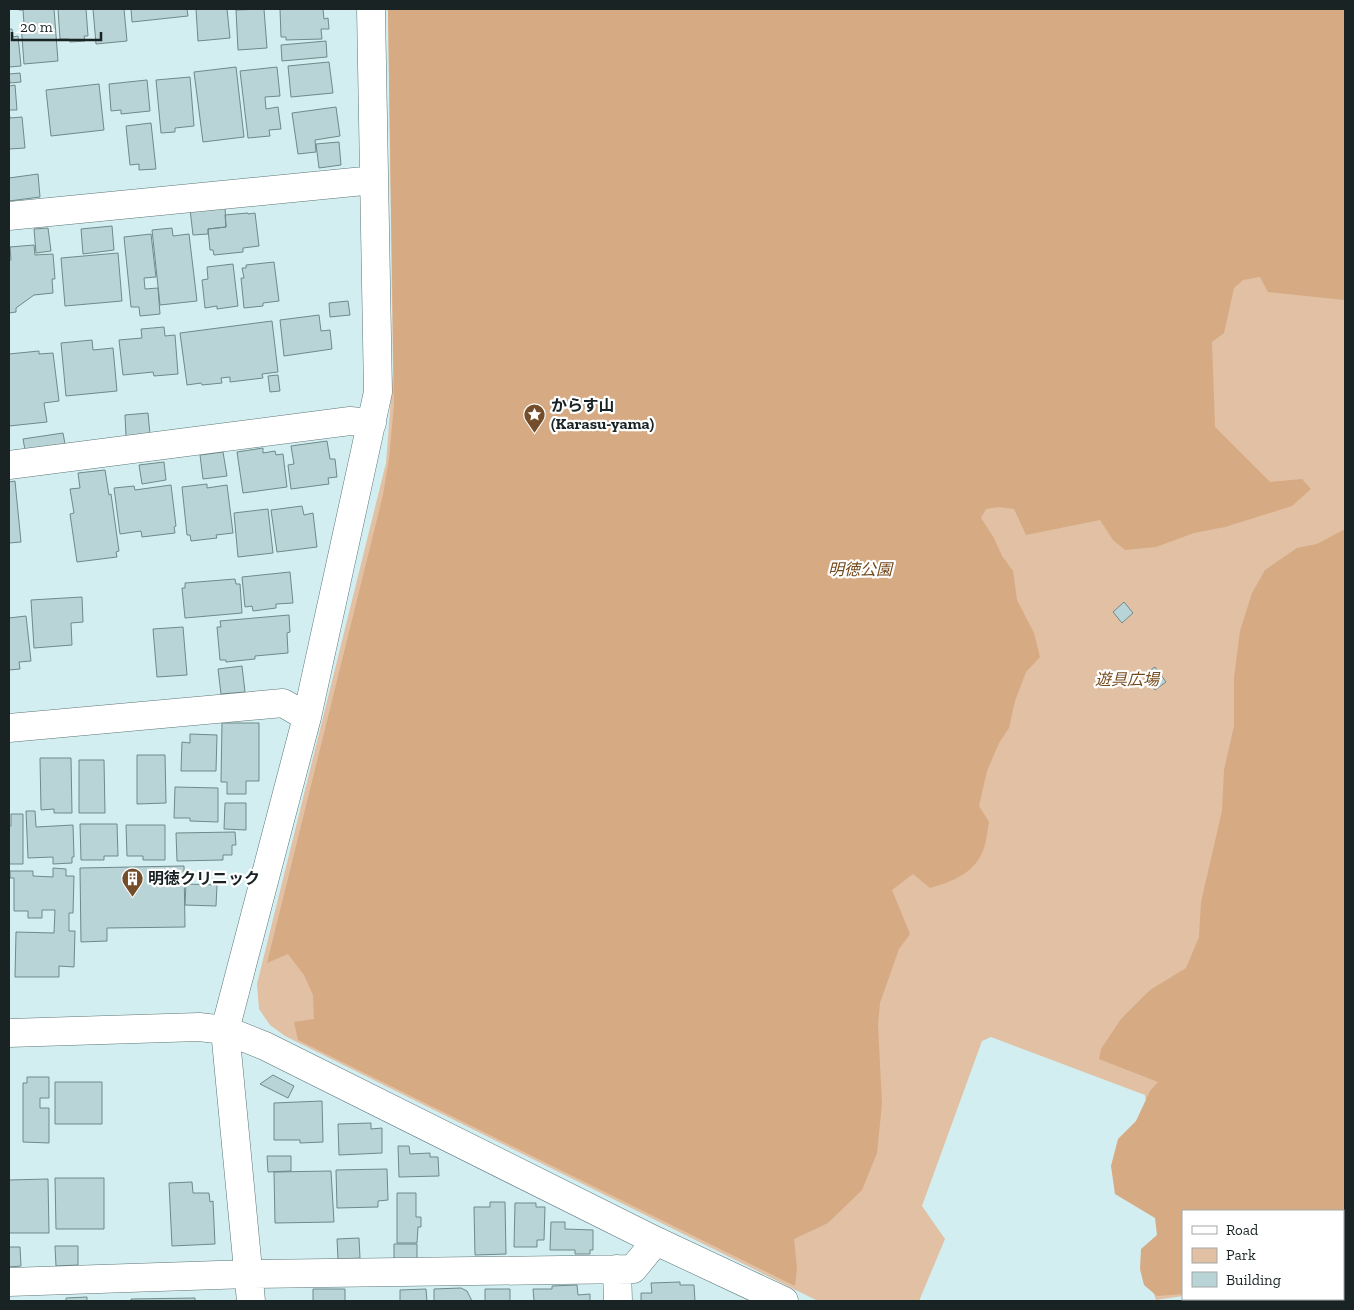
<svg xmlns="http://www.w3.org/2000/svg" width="1354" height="1310" viewBox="0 0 1354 1310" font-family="'Zilla Slab','Noto Sans JP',serif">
  <rect width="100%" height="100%" fill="#d3eef0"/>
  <!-- green -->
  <path fill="#e1c0a4" d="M 388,9 L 1345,9 L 1345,1281 L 1343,1281 L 1343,1211 L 1183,1211 L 1183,1296 L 1156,1300 L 1142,1258 L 1167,1230 L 1145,1095 L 991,1037 L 982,1041 L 922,1206 L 945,1239 L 919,1301 L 818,1301 L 285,1036 L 270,1025 L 259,1009 L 257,984 L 386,463 L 393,373 Z"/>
  <!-- forest -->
  <path fill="#d6aa82" d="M 388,9 L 1345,9 L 1345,300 L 1268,292 L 1260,277 L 1243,280 L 1234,288 L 1224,333 L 1212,342 L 1215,427 L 1270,482 L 1302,479 L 1311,489 L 1292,506 L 1225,527 L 1194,533 L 1156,547 L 1125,550 L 1113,540 L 1100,520 L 1026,535 L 1014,509 L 998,507 L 986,509 L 981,518 L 994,538 L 1002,556 L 1013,571 L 1017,600 L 1034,633 L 1040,657 L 1026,672 L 1015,701 L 1009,728 L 999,743 L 987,771 L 979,806 L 989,822 C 987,833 986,848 980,857 C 970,875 948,883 930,888 L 913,874 L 892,890 L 910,934 L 899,949 L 880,1003 L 878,1025 L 882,1104 L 877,1153 L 862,1190 L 828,1223 L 794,1239 L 797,1268 L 795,1286 L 298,1040 L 294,1022 L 314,1019 L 313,995 L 304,975 L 288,954 L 267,963 L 383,495 L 389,459 L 394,405 Z
    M 1345,529 L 1345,1211 L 1183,1211 L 1183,1294 L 1157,1296 L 1144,1285 L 1140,1269 L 1141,1249 L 1157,1235 L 1155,1218 L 1115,1194 L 1111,1166 L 1118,1139 L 1136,1121 L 1150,1091 L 1158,1082 L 1099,1059 L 1101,1049 L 1121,1019 L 1150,990 L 1186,968 L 1199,937 L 1201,902 L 1222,811 L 1224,770 L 1234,726 L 1234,678 L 1240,631 L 1252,593 L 1265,570 L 1297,548 L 1317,544 Z"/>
  <!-- building -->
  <path fill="#b9d4d6" stroke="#70898b" d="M 19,9 L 54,9 L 58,61 L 24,64 L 21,24 L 24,24 L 23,10 L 19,10 Z
    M 58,9 L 86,9 L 88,36 L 84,36 L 85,41 L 70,42 L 69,39 L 60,39 Z
    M 93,9 L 124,9 L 127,41 L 96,44 Z
    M 131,9 L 187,9 L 188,16 L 132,22 Z
    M 196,9 L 227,9 L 230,38 L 198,41 Z
    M 264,9 L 267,48 L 238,50 L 236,10 Z
    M 280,9 L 323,9 L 324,19 L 328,18 L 329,29 L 321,29 L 322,39 L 286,40 L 286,37 L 281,37 Z
    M 9,29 L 12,29 L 13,37 L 18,36 L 21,66 L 9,67 Z
    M 326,41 L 327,57 L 282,61 L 281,45 Z
    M 329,62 L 333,93 L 291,97 L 288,66 Z
    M 236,67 L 244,137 L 203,142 L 194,72 Z
    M 277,67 L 280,96 L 265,97 L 266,109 L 278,107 L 281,129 L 269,130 L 270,136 L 248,138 L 240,71 Z
    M 20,73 L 21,82 L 10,83 L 9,74 Z
    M 190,77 L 194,126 L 175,128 L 175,132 L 161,133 L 156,80 Z
    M 147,80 L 150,111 L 121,114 L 121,110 L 111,111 L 109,84 Z
    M 99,84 L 104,130 L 51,136 L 46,90 Z
    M 15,85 L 17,110 L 9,110 L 9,86 Z
    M 336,107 L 340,136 L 315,140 L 316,152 L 298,154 L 292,113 Z
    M 9,112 L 10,118 L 22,117 L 25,148 L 9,149 Z
    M 151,123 L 156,169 L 139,170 L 139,164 L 130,165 L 126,126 Z
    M 339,142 L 341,165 L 319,168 L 316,144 Z
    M 38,174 L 40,197 L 9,201 L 9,178 Z
    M 225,206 L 226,227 L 208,229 L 208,234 L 193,235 L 190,209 Z
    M 248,213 L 248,214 L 255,213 L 259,246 L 243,248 L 243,252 L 214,255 L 213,250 L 210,250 L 208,229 L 226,227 L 225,215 Z
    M 112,226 L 114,250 L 83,254 L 81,229 Z
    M 48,228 L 51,251 L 36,253 L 34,229 Z
    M 172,228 L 173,236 L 189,234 L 197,301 L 160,305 L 152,230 Z
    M 151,234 L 156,277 L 144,278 L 145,289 L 158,288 L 160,314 L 140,316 L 139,307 L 131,307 L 124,237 Z
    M 34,245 L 35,255 L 53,254 L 55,279 L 52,279 L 53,293 L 34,295 L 16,308 L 16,312 L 9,313 L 9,260 L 11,260 L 10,247 Z
    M 118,253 L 122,301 L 65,306 L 61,258 Z
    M 274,262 L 279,301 L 263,303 L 263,306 L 244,308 L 241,278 L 244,278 L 242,268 L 246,268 L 246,265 Z
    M 233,264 L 238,306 L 217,309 L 217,306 L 205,308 L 202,280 L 208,279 L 207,267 Z
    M 348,301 L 350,315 L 330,317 L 329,303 Z
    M 319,315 L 321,331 L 330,330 L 332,349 L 284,356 L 280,320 Z
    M 272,321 L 278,372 L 262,374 L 263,378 L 230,382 L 230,377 L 221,378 L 222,383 L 202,385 L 201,383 L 187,385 L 180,333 Z
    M 164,327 L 165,336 L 175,335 L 178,374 L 154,376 L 153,372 L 123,375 L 119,340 L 142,338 L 141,329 Z
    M 92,340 L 93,350 L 113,348 L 117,391 L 66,396 L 61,343 Z
    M 39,351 L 39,354 L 53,353 L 59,401 L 44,403 L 47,422 L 9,426 L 9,354 Z
    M 278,375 L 280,391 L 270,392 L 268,376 Z
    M 148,413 L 150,434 L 126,436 L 125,415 Z
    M 63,433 L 65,444 L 25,450 L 23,439 Z
    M 327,441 L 330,459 L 335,459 L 337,477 L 328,478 L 329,484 L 291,489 L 288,465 L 294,464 L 291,446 Z
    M 263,448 L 263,453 L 275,451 L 276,455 L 283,454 L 287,487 L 243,493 L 237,452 Z
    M 223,452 L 227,476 L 203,479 L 200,455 Z
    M 164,462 L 166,480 L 142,484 L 139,465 Z
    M 105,470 L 109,495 L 111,494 L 119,551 L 116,552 L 117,557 L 77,562 L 70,514 L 74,513 L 70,489 L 80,488 L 78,473 Z
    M 15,481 L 21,542 L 9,543 L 9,482 Z
    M 207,484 L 207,488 L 227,485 L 233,533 L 216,535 L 217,538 L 191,541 L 190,535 L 187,535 L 182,487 Z
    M 171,485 L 176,526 L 174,527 L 175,533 L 142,537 L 141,531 L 120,534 L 114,488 L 134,486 L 135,490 Z
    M 302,506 L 304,515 L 313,513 L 317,547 L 277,552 L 271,510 Z
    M 268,509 L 273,553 L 238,557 L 234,513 Z
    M 290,572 L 293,603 L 276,604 L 276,608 L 253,611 L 252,606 L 245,607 L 242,577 Z
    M 235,579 L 236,584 L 240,584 L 242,613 L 185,618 L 182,588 L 185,588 L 185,583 Z
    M 82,597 L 83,622 L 71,623 L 72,645 L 34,648 L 31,600 Z
    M 1124,602 L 1133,613 L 1122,623 L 1113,612 Z
    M 289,615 L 290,632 L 287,633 L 288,653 L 255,656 L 255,659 L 226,662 L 226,660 L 220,660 L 217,627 L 221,627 L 220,621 Z
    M 26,616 L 31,661 L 19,662 L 20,669 L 9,670 L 9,618 Z
    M 183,627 L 187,675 L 157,677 L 153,629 Z
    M 242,666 L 245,692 L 221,694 L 218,669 Z
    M 1155,667 L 1166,682 L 1155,690 L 1144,675 Z
    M 222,723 L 259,723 L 259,781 L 246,781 L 246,794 L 227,794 L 227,782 L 221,782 Z
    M 190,734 L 217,735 L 216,771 L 181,771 L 182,742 L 190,743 Z
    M 137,755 L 165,755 L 166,803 L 137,804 Z
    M 40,758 L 71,758 L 72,813 L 54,813 L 54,809 L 41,810 Z
    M 79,760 L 104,760 L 105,813 L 79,813 Z
    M 175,787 L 218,788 L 218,822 L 190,821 L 190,818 L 174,818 Z
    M 225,803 L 246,803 L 246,830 L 224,829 Z
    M 26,811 L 35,811 L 36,827 L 73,825 L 74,857 L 72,857 L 72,863 L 53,864 L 53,857 L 28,858 Z
    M 11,814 L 23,814 L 23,864 L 9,864 L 9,826 L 11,826 Z
    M 80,824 L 117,824 L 118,856 L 104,856 L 104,860 L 81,860 Z
    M 126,825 L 165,825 L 165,860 L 143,860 L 143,856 L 127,856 Z
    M 235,832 L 236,845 L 232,845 L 232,855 L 223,855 L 223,860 L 177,861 L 176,833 Z
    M 184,866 L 185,927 L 107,928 L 107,941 L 81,942 L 80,868 Z
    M 53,868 L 66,869 L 66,876 L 74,876 L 73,913 L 69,913 L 69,931 L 75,931 L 74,967 L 59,966 L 59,977 L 15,977 L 16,932 L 54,933 L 55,910 L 42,910 L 42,918 L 28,918 L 28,911 L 14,911 L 14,878 L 10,878 L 10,871 L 33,871 L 33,876 L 53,877 Z
    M 186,884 L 217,885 L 216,906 L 185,905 Z
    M 273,1075 L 294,1086 L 288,1098 L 260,1084 Z
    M 27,1077 L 49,1077 L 49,1098 L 40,1098 L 40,1108 L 49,1108 L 49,1143 L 23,1142 L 23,1083 L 27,1083 Z
    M 55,1082 L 102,1082 L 102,1124 L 55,1124 Z
    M 322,1101 L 323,1142 L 300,1143 L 300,1140 L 274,1140 L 274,1103 Z
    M 371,1123 L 371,1129 L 382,1128 L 382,1153 L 339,1155 L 338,1124 Z
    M 398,1146 L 409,1146 L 410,1154 L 430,1153 L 430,1157 L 438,1157 L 439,1176 L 399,1177 Z
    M 267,1156 L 291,1156 L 291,1171 L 268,1172 Z
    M 387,1169 L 388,1200 L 378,1201 L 378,1207 L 337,1208 L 336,1170 Z
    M 331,1171 L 334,1222 L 275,1223 L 274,1172 Z
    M 55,1178 L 104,1178 L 104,1229 L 56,1229 Z
    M 48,1179 L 49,1233 L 9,1233 L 9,1180 Z
    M 192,1182 L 193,1193 L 209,1193 L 210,1202 L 213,1201 L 215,1244 L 172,1246 L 169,1183 Z
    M 397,1193 L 416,1193 L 416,1217 L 421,1217 L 421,1227 L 418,1227 L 417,1243 L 397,1243 Z
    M 490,1202 L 505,1202 L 506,1254 L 475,1255 L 474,1207 L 490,1207 Z
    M 515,1203 L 536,1203 L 536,1207 L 545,1207 L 544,1240 L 537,1240 L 537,1247 L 514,1247 Z
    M 551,1222 L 565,1222 L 565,1229 L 593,1230 L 593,1250 L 590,1250 L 590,1254 L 575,1254 L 575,1250 L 550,1250 Z
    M 359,1238 L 360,1258 L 338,1259 L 337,1239 Z
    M 394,1244 L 417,1244 L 417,1261 L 394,1261 Z
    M 55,1246 L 78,1246 L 78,1265 L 56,1266 Z
    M 9,1247 L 20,1247 L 21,1266 L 9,1267 Z
    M 680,1282 L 680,1285 L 694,1285 L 695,1301 L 641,1301 L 641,1293 L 652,1293 L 651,1283 Z
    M 577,1285 L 578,1295 L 590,1294 L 590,1301 L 534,1301 L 533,1289 L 552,1289 L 552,1286 Z
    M 461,1288 L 467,1291 L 472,1301 L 434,1301 L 434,1289 Z
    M 313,1289 L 345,1289 L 345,1301 L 313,1301 Z
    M 426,1289 L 427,1301 L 400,1301 L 400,1290 Z
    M 485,1289 L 510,1289 L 510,1301 L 485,1301 Z
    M 87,1297 L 87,1301 L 66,1301 L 66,1298 Z
    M 195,1298 L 195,1301 L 131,1301 L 131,1299 Z"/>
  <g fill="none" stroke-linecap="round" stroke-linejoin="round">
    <defs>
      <path id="minor" d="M 9,216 L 374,180
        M 9,465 L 350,421 L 372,423
        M 9,728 L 283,703 L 307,717
        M 9,1033 L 199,1027 L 225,1030 L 265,1046 L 656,1241 L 784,1301
        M 617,1269 L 618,1301
        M 9,1282 L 249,1274 L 633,1269 L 656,1241
        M 251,1301 L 225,1030 L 307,717 L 378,392 L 371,9"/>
    </defs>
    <!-- minor casing -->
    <use href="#minor" stroke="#5d7678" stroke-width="29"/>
    <!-- minor -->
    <use href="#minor" stroke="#fff" stroke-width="28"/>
  </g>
  <!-- icons -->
  <defs>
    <symbol id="sight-pin" viewBox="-11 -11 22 30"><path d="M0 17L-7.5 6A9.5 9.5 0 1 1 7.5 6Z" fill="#744e2a" stroke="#fff"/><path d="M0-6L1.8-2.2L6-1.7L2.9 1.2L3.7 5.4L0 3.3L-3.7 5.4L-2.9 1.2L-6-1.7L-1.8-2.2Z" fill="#fff"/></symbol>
    <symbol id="building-pin" viewBox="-11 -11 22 30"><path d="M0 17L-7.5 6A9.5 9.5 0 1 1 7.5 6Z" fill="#744e2a" stroke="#fff"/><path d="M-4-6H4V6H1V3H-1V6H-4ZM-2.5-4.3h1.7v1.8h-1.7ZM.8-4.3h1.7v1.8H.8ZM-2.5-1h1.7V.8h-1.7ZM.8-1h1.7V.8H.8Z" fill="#fff"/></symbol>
  </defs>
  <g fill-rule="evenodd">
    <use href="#sight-pin" x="522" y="402" width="25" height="34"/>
    <use href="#building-pin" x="120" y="866" width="25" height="34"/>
  </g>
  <g text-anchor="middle" stroke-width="4.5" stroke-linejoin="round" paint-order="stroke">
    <!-- poi labels -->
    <g font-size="16" font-weight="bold" fill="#192324" stroke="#fff" text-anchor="start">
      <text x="551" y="411">からす山<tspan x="551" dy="18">(Karasu-yama)</tspan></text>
      <text x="148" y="884">明徳クリニック</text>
    </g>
    <!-- park labels -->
    <g font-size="16" font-style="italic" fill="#75491c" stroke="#fff">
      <text x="860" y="575">明徳公園</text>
      <text x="1127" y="685">遊具広場</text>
    </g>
  </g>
  <!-- border -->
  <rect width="1354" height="1310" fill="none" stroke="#192324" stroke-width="20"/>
  <!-- legend -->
  <rect x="1182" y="1210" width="162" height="90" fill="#ffffff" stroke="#a3a7a7"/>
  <rect x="1192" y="1226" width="25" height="8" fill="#ffffff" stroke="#a3a7a7"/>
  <text x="1226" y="1235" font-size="15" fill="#192324">Road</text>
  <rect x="1192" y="1248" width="25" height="15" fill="#e1c0a4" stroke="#a3a7a7"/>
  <text x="1226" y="1260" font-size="15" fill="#192324">Park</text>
  <rect x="1192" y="1272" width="25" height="15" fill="#b9d4d6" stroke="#a3a7a7"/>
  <text x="1226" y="1285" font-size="15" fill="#192324">Building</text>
  <!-- scale -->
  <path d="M12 32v8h89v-8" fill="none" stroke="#192324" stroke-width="2.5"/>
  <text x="20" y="32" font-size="15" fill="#192324" stroke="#ffffff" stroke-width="4" paint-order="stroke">20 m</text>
</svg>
